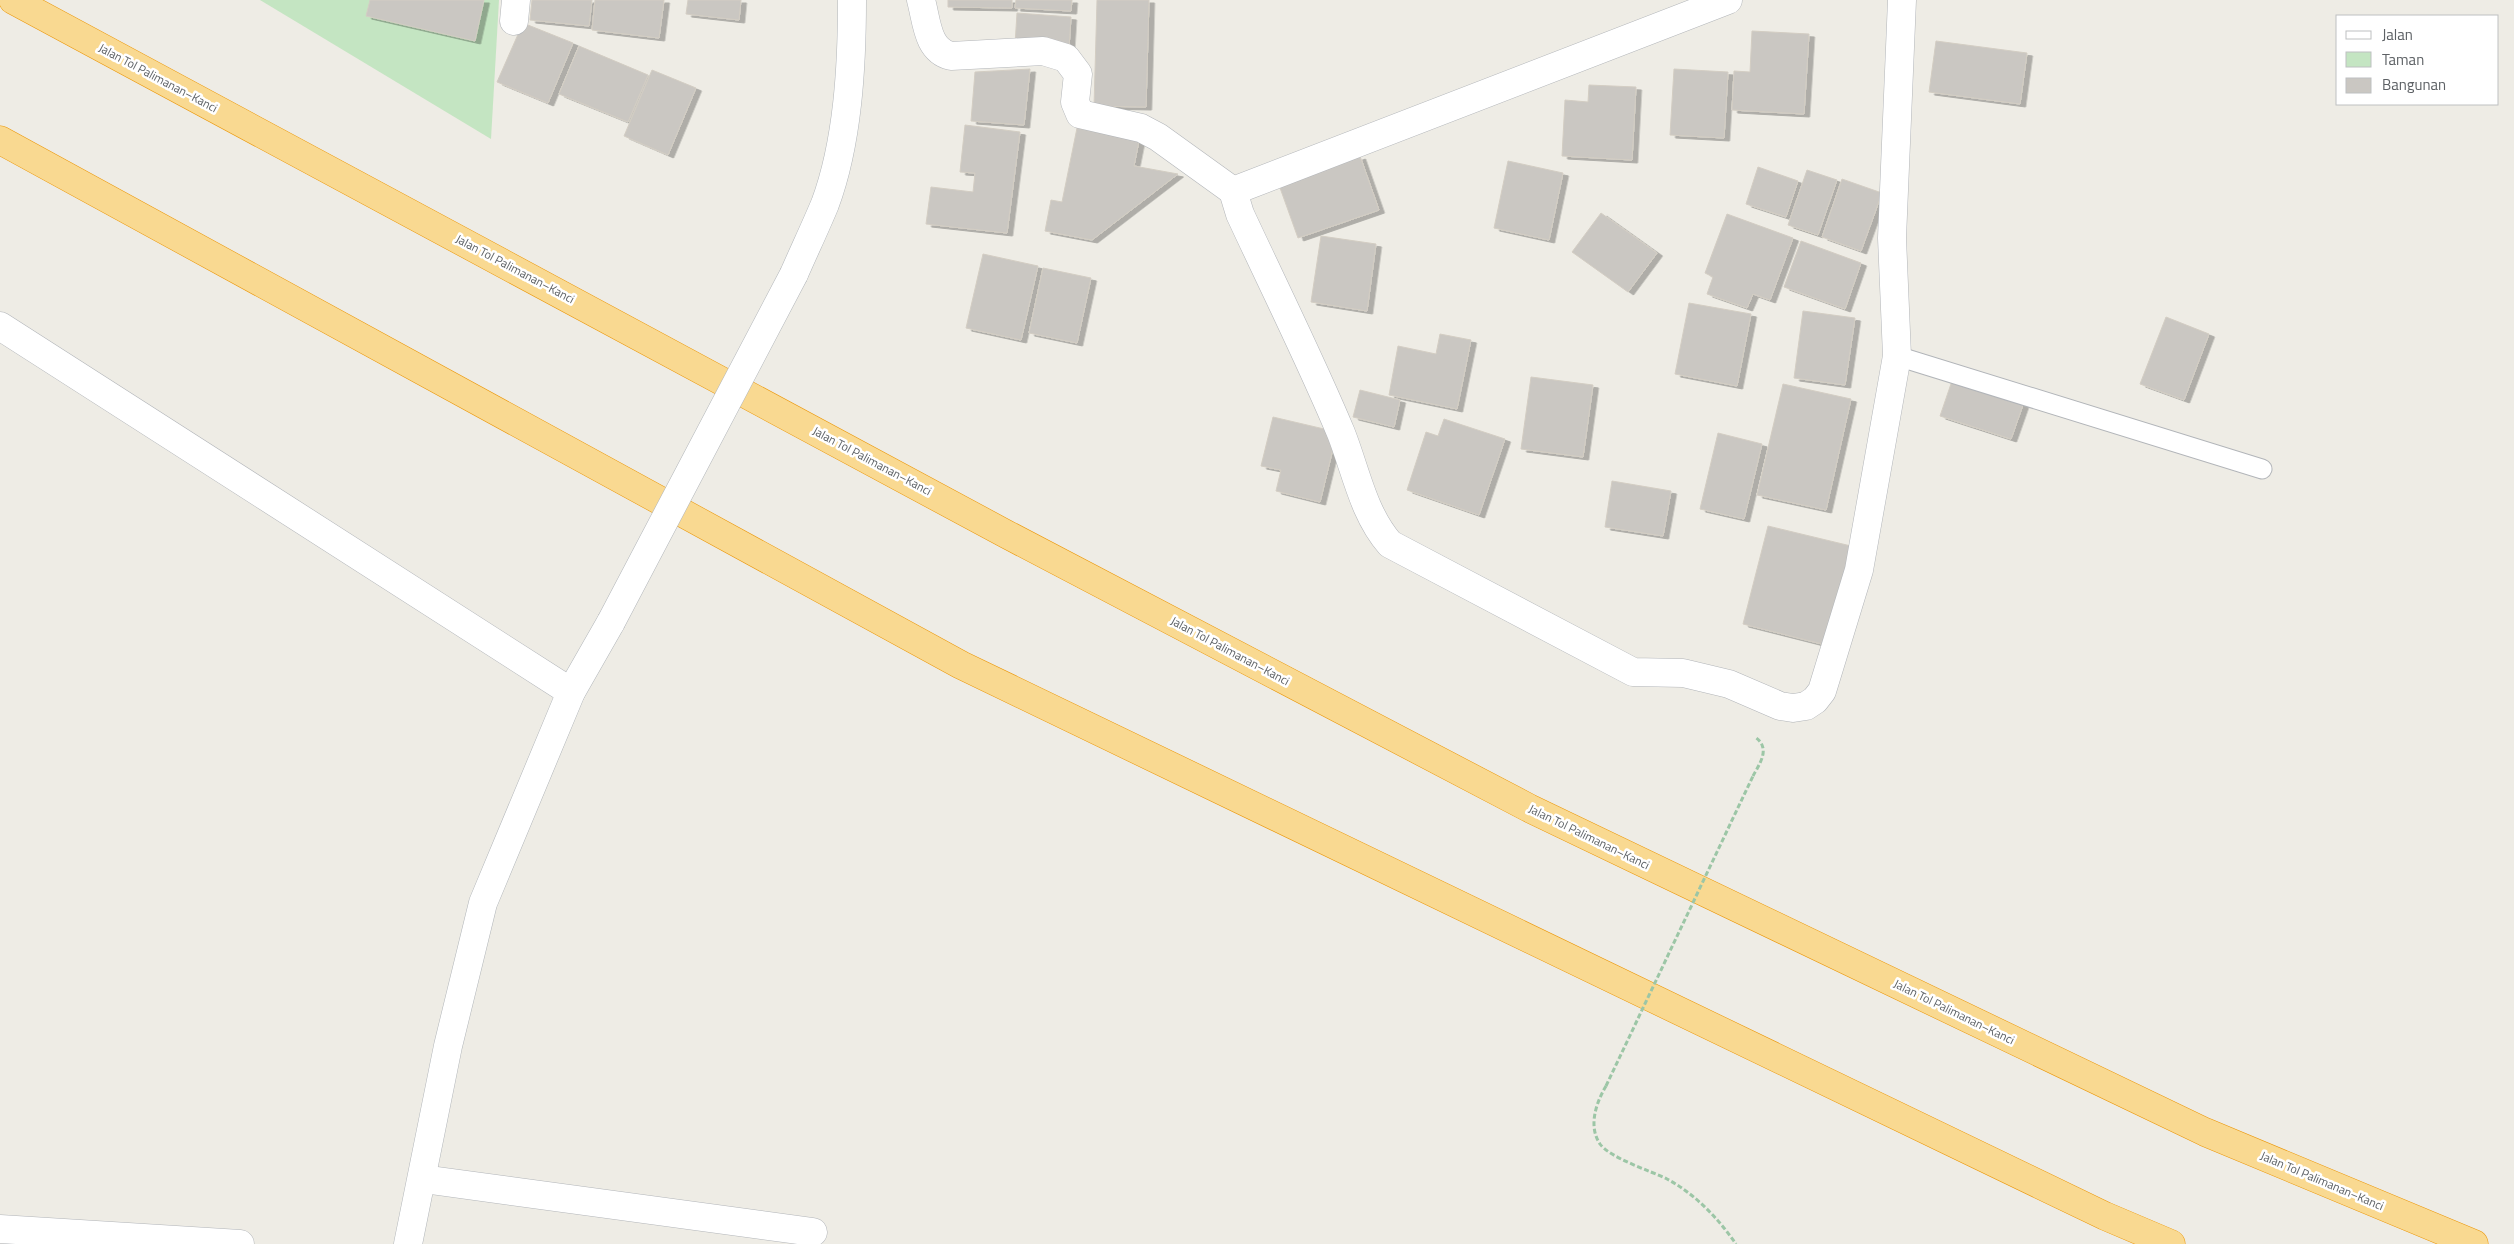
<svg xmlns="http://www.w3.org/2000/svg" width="2514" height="1244" viewBox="0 0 2514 1244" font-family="'Titillium Web',sans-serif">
  <defs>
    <filter id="shadow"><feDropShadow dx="5.5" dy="3" stdDeviation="0" flood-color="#0004"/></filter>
  </defs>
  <rect width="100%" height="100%" fill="#eeece5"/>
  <!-- green -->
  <path fill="#c4e5c2" d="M 260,0 L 499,0 L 491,139 Z"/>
  <!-- building -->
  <path fill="#cac7c2" stroke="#d3cdc3" filter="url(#shadow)" d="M 370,0 L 484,0 L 475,41 L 366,16 Z
    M 532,0 L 592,0 L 589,26 L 530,20 Z
    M 595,0 L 664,0 L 659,38 L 592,30 Z
    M 688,0 L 741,0 L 739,20 L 686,14 Z
    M 948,0 L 1012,0 L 1012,8 L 948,7 Z
    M 1016,0 L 1072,0 L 1071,11 L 1015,8 Z
    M 1097,0 L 1149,0 L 1146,107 L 1094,106 Z
    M 1017,13 L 1071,17 L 1069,48 L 1015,44 Z
    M 523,23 L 573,43 L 548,103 L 497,82 Z
    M 1752,31 L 1809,34 L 1804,114 L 1732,110 L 1734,71 L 1750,72 Z
    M 1936,41 L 2027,53 L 2020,104 L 1929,92 Z
    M 579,46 L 648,75 L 628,122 L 559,94 Z
    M 1030,69 L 1024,125 L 971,121 L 975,72 Z
    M 1674,69 L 1728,72 L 1724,138 L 1670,135 Z
    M 652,70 L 696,88 L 668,155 L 624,136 Z
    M 1589,85 L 1636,87 L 1632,160 L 1562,156 L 1565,100 L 1588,102 Z
    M 965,125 L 1020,132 L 1007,233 L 926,224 L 931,187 L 973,192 L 975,173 L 960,172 Z
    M 1077,128 L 1139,141 L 1134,166 L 1178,174 L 1092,240 L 1045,231 L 1051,200 L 1062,202 Z
    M 1360,156 L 1379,210 L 1298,238 L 1279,185 Z
    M 1508,161 L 1563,173 L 1549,240 L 1494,228 Z
    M 1758,167 L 1798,181 L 1786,217 L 1746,204 Z
    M 1807,170 L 1837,180 L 1818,235 L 1788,225 Z
    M 1842,179 L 1882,193 L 1861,251 L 1822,237 Z
    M 1601,213 L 1657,253 L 1628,292 L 1572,252 Z
    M 1727,214 L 1793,238 L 1770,300 L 1753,294 L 1747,308 L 1707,294 L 1713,277 L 1705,273 Z
    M 1321,236 L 1376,244 L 1367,311 L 1311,302 Z
    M 1801,241 L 1861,263 L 1845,309 L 1784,287 Z
    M 983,254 L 1038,266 L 1021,340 L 966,328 Z
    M 1043,268 L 1091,278 L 1077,343 L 1029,333 Z
    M 1689,303 L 1751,314 L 1737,386 L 1675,374 Z
    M 1803,311 L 1855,318 L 1845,385 L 1794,378 Z
    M 2166,317 L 2209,334 L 2184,400 L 2140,384 Z
    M 1440,334 L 1471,340 L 1457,409 L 1389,395 L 1398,346 L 1436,354 Z
    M 1531,377 L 1593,385 L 1583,457 L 1521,449 Z
    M 1953,378 L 2024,402 L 2011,439 L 1940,416 Z
    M 1783,384 L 1851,399 L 1826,510 L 1757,495 Z
    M 1360,390 L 1400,400 L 1394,427 L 1353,417 Z
    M 1273,417 L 1337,432 L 1320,502 L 1276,491 L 1281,470 L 1261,466 Z
    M 1444,419 L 1505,439 L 1479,515 L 1407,490 L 1426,432 L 1438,436 Z
    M 1718,433 L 1762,444 L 1744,519 L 1700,509 Z
    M 1612,481 L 1671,491 L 1663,536 L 1605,527 Z
    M 1768,526 L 1851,546 L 1826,645 L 1743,624 Z"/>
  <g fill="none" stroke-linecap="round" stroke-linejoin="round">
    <defs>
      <path id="lane" d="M 1897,356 L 2262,469"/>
      <path id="street" d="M 921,0 C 927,22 927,50 951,56 L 1043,51 L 1066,58 L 1078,74 L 1075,102 L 1080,114 L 1141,128 L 1158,137 L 1233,191 L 1240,214 C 1274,287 1310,359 1341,433 C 1356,471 1363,513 1390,544 L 1633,672 L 1683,673 L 1729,684 L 1780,706 L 1793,708 L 1806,706 L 1815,700 L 1822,691 L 1859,570 L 1897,356 L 1892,238 L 1902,0
        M 514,21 L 516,0
        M 1233,191 L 1728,0
        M 0,326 L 571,692
        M 423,1179 L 813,1232
        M 0,1229 L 240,1244"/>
      <path id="secondary" d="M 794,274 C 804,251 815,228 825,204 C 848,142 852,66 852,0
        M 408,1244 L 448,1046 L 483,903 L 571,692 L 611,622"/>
      <path id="highway" d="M 13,0 L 1006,534 L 1529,808 L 2205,1132 L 2474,1244
        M 0,140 L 961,665 L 2105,1216 L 2171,1244"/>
    </defs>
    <!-- lane casing -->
    <use href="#lane" stroke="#b2b5b9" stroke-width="21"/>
    <!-- street casing -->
    <use href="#street" stroke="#b2b5b9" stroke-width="29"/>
    <!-- secondary casing -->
    <use href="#secondary" stroke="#b1b5b9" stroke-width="29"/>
    <!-- highway casing -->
    <use href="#highway" stroke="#eb9709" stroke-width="29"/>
    <!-- path -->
    <path stroke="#9cc6a6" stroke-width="3" stroke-dasharray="5 2.5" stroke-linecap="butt" d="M 1753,776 C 1760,763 1771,748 1755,737
      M 1606,1086 C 1596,1103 1588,1126 1600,1144 C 1610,1158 1651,1171 1667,1179 C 1695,1194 1718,1218 1736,1244"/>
    <!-- lane -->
    <use href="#lane" stroke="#fff" stroke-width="19"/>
    <!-- street -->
    <use href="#street" stroke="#fff" stroke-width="28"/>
    <!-- secondary -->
    <use href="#secondary" stroke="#fff" stroke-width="28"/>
    <!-- highway -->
    <use href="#highway" stroke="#f9d991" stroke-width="28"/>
    <defs>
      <path id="secondary-bridge" d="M 611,622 L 794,274"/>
    </defs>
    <!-- secondary-bridge casing -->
    <use href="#secondary-bridge" stroke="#b1b5b9" stroke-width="29" stroke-linecap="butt"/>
    <!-- path-bridge -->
    <path stroke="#9cc6a6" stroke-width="3" stroke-dasharray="5 2.5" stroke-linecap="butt" d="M 1606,1086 L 1753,776"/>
    <!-- secondary-bridge -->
    <use href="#secondary-bridge" stroke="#fff" stroke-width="28"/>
  </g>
  <g text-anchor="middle" stroke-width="5" stroke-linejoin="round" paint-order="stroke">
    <!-- street labels -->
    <g font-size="12" fill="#5d6165" stroke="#fff">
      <text transform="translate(158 78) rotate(28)" y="4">Jalan Tol Palimanan–Kanci</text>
      <text transform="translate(515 269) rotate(28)" y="4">Jalan Tol Palimanan–Kanci</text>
      <text transform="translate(872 461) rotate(28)" y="4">Jalan Tol Palimanan–Kanci</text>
      <text transform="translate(1230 651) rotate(28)" y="4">Jalan Tol Palimanan–Kanci</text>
      <text transform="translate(1589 837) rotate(26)" y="4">Jalan Tol Palimanan–Kanci</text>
      <text transform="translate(1954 1012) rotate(26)" y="4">Jalan Tol Palimanan–Kanci</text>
      <text transform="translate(2322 1181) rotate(23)" y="4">Jalan Tol Palimanan–Kanci</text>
    </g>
  </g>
  <!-- legend -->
  <rect x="2336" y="15" width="162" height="90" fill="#ffffff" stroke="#bec0c1"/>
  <rect x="2346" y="31" width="25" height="8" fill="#ffffff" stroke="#bec0c1"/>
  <text x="2382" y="40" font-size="15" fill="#5d6165">Jalan</text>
  <rect x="2346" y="52" width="25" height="15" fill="#c4e5c2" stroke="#bec0c1"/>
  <text x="2382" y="65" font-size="15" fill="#5d6165">Taman</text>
  <rect x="2346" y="78" width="25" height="15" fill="#cac7c2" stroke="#bec0c1"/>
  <text x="2382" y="90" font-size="15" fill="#5d6165">Bangunan</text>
</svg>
